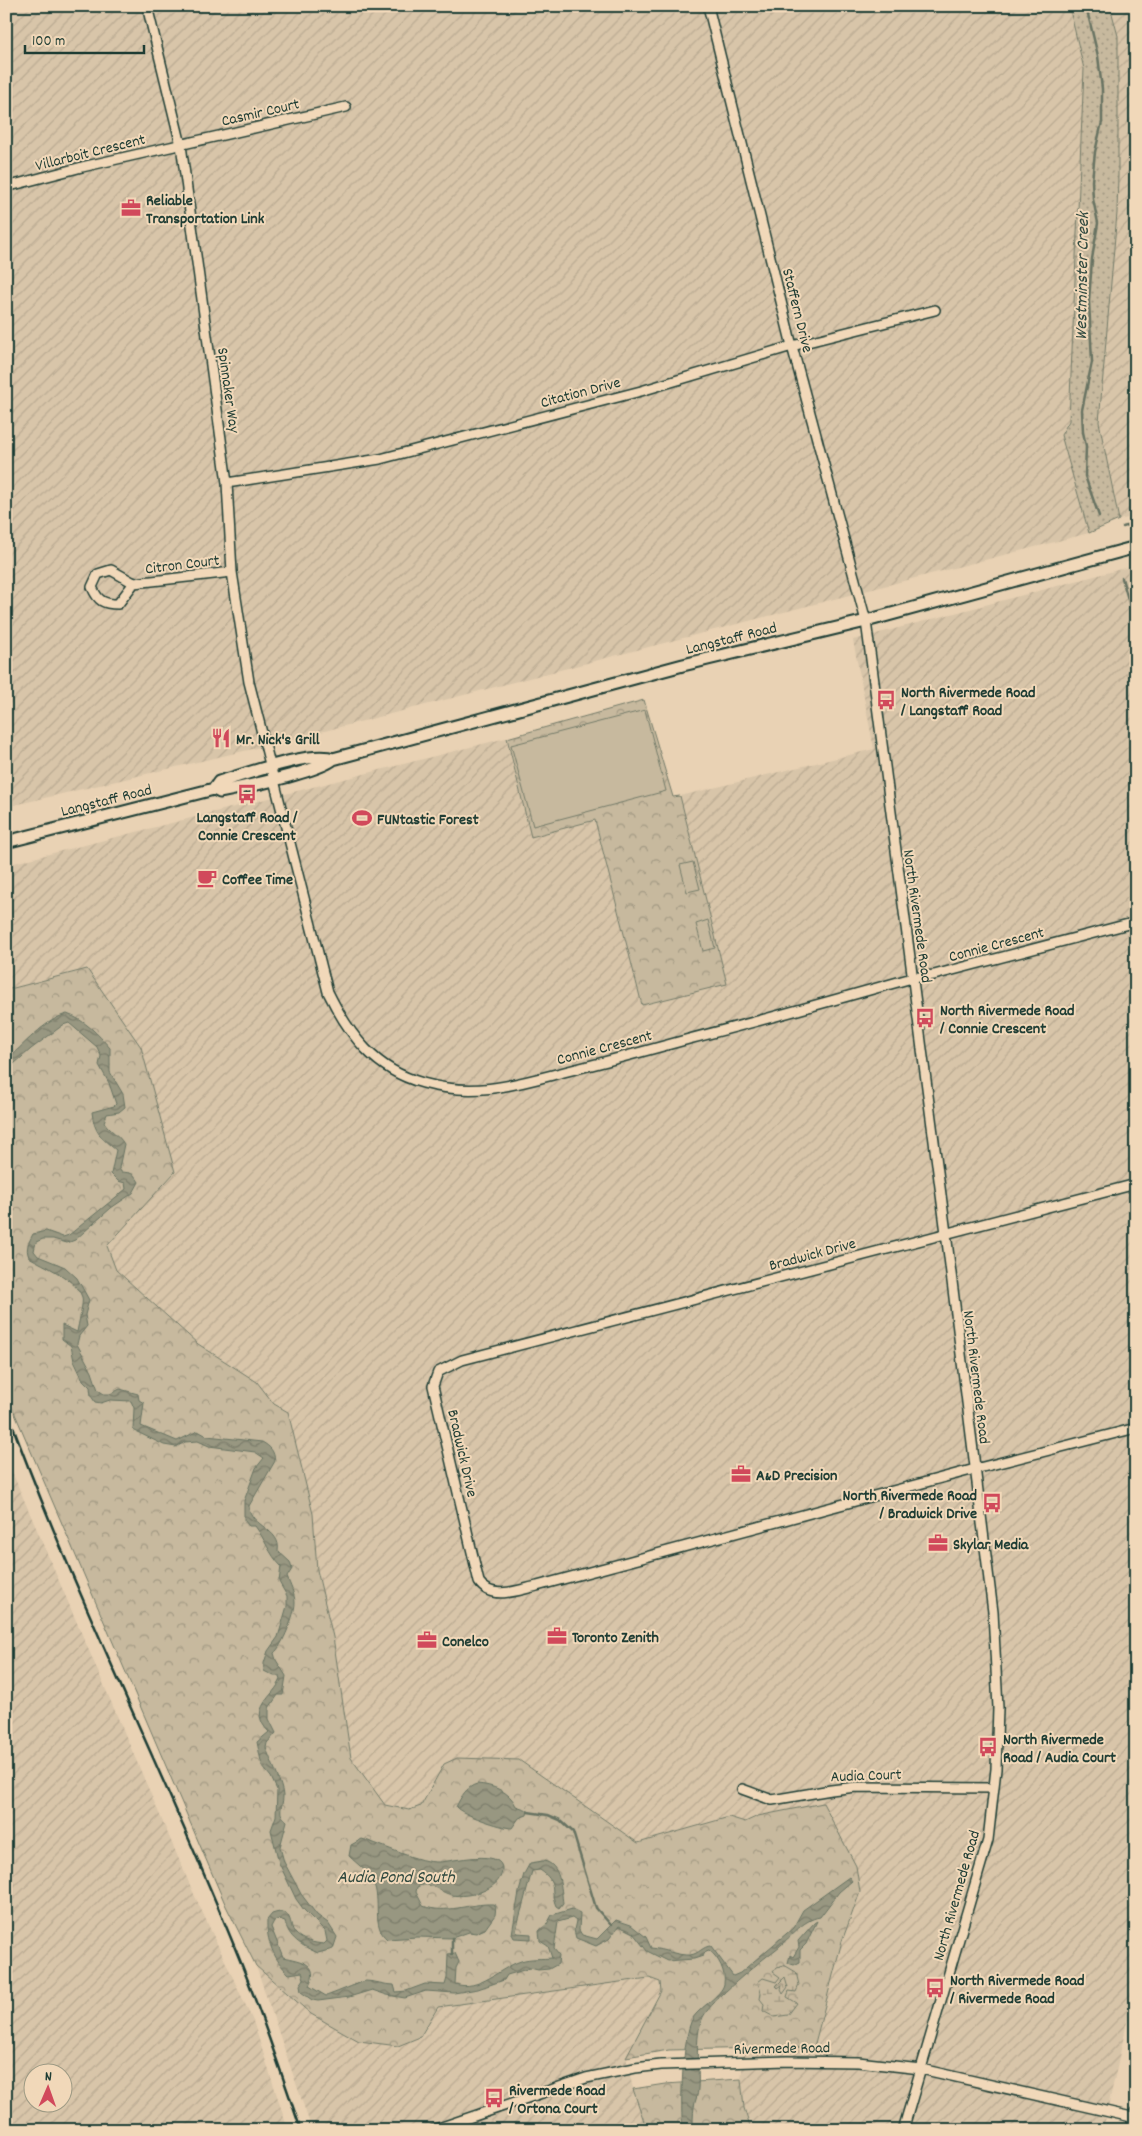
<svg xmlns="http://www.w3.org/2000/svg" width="1142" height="2136" viewBox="0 0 1142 2136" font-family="Dekko,sans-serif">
  <defs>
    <pattern id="industrial-furrows" width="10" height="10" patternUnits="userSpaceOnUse" patternTransform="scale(1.25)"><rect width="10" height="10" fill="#d8c5a9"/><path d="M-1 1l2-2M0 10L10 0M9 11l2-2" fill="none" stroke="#b9aa92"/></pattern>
    <pattern id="grass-dots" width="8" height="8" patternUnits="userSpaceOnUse" patternTransform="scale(1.25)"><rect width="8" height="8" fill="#c7b99e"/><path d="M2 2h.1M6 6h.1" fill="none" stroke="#a19882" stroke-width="1.8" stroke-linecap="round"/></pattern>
    <pattern id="forest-crowns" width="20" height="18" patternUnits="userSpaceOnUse" patternTransform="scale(1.25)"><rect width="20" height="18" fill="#c7b99e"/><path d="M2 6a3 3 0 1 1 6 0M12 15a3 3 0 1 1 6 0" fill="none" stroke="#a19882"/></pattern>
    <pattern id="wetland-marsh" width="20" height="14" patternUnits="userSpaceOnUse" patternTransform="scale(1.25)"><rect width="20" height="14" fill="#c7b99e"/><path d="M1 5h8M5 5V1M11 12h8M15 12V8" fill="none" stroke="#a19882"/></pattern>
    <pattern id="water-waves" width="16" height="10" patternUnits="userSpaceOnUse" patternTransform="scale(1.25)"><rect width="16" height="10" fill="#989781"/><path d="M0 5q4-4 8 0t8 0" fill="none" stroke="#7b7c6a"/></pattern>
  </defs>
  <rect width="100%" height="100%" fill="#e9d2b4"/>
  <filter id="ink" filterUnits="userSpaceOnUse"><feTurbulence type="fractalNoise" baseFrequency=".02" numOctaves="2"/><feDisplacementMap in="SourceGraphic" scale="10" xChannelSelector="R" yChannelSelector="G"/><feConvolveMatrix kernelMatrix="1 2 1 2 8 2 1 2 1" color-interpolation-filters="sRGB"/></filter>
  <g filter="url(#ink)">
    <!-- industrial -->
    <path fill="url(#industrial-furrows)" fill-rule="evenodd" d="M 6,6 L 1069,6 L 1084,69 L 1069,421 L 1061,435 L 1089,533 L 282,742 L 6,807 Z
      M 1110,6 L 1136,6 L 1136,516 L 1119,520 L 1099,422 L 1117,213 L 1118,175 L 1118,36 Z
      M 1136,565 L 1136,1982 L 1103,2130 L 751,2130 L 744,2108 L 741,2079 L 745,2048 L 814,2046 L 842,1941 L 860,1892 L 758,1816 L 745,1822 L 729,1817 L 638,1843 L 519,1760 L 444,1764 L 421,1806 L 409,1810 L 385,1805 L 351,1758 L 333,1637 L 317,1570 L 313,1514 L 288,1412 L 274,1404 L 257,1382 L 198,1344 L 116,1270 L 107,1246 L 175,1172 L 87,969 L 6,990 L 6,865 L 506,738 L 531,837 L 595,820 L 642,1005 L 727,983 L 680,796 L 874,749 L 853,640 Z
      M 6,1458 L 193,1892 L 253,2021 L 288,2130 L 6,2130 ZM 32,2074 L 62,2074 L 62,2104 L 32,2104 Z
      M 256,1966 L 311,2014 L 420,2036 L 438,2007 L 649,1978 L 660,1982 L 661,1991 L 626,2057 L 633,2089 L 647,2130 L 312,2130 Z"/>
    <!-- grass -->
    <path fill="url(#grass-dots)" stroke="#737b69" d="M 1069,6 L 1110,6 L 1118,36 L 1118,175 L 1117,213 L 1099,422 L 1119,520 L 1089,533 L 1061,435 L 1069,421 L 1084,69 Z"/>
    <!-- forest -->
    <path fill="url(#forest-crowns)" stroke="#737b69" d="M 644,700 L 673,797 L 680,796 L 727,984 L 642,1005 L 595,820 L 531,837 L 507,738 Z
      M 87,969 L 141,1047 L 175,1172 L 107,1246 L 116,1270 L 198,1344 L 257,1382 L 274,1404 L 288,1412 L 313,1514 L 317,1570 L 333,1637 L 351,1758 L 385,1805 L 409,1810 L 421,1806 L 444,1764 L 457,1758 L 519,1760 L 638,1843 L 729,1817 L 745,1822 L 758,1816 L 823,1803 L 856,1866 L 860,1892 L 842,1941 L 814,2047 L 669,2050 L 626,2057 L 661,1991 L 660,1982 L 649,1978 L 438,2007 L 420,2037 L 398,2046 L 359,2041 L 311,2014 L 256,1966 L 226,1906 L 6,1393 L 6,990 Z
      M 741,2079 L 744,2108 L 751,2130 L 647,2130 L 633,2089 L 665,2084 Z"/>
    <!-- wetland -->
    <path fill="url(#wetland-marsh)" stroke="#737b69" fill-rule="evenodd" d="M 784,1965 L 796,1972 L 799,1985 L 796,1992 L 789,1991 L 787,1997 L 797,2003 L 788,2015 L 774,2017 L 763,2011 L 764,2004 L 760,1999 L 761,1993 L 758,1982 L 763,1978 L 776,1982 L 780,1977 L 773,1972 L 777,1967 ZM 785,1977 L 788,1987 L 783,1994 L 781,1990 L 782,1985 L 778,1988 L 776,1986 Z"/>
    <!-- pitch -->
    <path fill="#c7b99e" stroke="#737b69" d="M 645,710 L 666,791 L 533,826 L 511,745 Z
      M 693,862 L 700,889 L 687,892 L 680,865 Z
      M 708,920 L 715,948 L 703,951 L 696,924 Z"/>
    <!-- water -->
    <path fill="url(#water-waves)" stroke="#687362" d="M 67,1014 C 85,1020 98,1034 110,1048 L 110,1072 L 123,1094 L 125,1107 L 119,1112 L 107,1114 L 104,1122 C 110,1131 118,1134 124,1144 L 119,1168 L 121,1172 C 131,1173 133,1172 139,1182 L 133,1193 L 111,1208 L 75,1240 L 67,1243 L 53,1239 L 43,1239 L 36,1242 L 34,1251 L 38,1256 L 65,1267 L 77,1278 L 89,1300 L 85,1315 L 87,1326 L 79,1336 L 77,1344 L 92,1372 L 98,1390 L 104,1394 L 110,1394 L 120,1389 L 138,1394 L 139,1400 L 144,1403 L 141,1426 L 177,1441 L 198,1431 L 207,1436 L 262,1442 C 271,1447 274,1451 275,1461 L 249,1506 C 249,1526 282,1529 278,1551 L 290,1562 L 292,1569 L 287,1577 C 290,1585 295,1594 295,1603 C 295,1614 282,1647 274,1653 L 276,1660 L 286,1676 L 283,1695 L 278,1695 L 269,1708 L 269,1719 L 276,1733 L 267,1743 L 266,1748 C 270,1759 283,1786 283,1796 C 283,1808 276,1812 287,1821 L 280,1847 L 284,1862 L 301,1894 L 317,1915 L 328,1923 L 337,1937 L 333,1949 L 318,1953 C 302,1946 288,1938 285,1921 L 279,1919 L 274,1921 L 271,1927 L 283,1957 C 300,1961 321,1963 309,1986 L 326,1996 C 333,1994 363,1981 366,1981 C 375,1981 384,1985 394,1985 L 396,1992 L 406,1991 L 425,1984 L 445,1985 L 447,1978 L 448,1954 L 455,1953 L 459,1962 L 456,1968 L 455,1984 C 480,1992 499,1968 521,1961 C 530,1958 542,1959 552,1958 L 548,1946 L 540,1941 L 539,1931 L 547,1924 L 552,1915 L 572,1909 L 580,1913 L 579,1930 L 582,1935 L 597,1939 L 616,1920 L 631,1925 L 646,1937 L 651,1948 C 663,1949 679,1956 690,1955 C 699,1954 703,1946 711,1946 L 733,1976 L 740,1973 L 793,1928 L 803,1910 L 849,1877 L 852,1881 L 839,1892 L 820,1917 C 801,1920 790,1939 775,1950 C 759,1962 712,2000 703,2017 C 693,2039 700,2065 698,2089 C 698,2095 695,2101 694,2107 C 693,2114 693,2122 693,2130 L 683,2130 C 680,2109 682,2036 693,2018 C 699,2008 722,1995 724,1984 C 726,1972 719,1958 709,1950 L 706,1951 L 703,1956 L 694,1959 L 667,1961 L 647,1951 L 633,1933 L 619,1926 L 609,1939 L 596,1946 L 576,1938 L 574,1930 L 576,1921 L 572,1918 L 558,1922 L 554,1949 L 559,1955 L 558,1964 L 549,1969 L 538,1970 L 530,1968 L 514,1973 L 507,1975 L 504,1980 L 478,1989 L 454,1993 L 426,1991 L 405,1998 L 387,1995 L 372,1990 L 349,1997 L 318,2001 L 312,2000 L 301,1992 L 300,1985 L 304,1979 L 302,1972 L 289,1974 C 274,1960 266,1940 267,1920 L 272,1914 C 294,1906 288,1925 295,1933 C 302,1941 314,1943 324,1944 L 327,1941 L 325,1931 L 304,1910 L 296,1899 L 279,1863 L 271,1830 L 276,1816 L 277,1790 L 271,1777 L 262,1766 L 257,1742 L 269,1732 C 246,1709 275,1696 281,1679 L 280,1676 L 274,1676 L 264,1671 L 264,1663 L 268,1651 L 278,1637 L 287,1606 L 287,1596 L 279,1582 L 281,1566 C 269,1554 265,1539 255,1526 L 249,1526 L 244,1520 L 244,1501 L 256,1468 L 264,1458 L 255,1452 L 209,1446 L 198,1441 L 185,1442 L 176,1447 L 164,1445 L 133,1430 L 134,1408 L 131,1401 L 110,1400 L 101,1403 L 95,1402 L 91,1396 L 90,1387 L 83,1380 L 74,1361 L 71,1346 L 62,1339 L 62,1325 L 77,1332 C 78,1326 84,1301 82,1297 C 76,1279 44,1266 29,1257 C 25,1248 29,1242 33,1234 L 46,1231 L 63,1237 L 69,1235 L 126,1189 L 125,1183 L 118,1181 L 111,1174 L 116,1150 C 101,1138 94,1132 92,1112 L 114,1106 L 116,1104 L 109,1083 L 99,1065 L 101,1056 L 97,1047 L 69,1023 L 63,1025 L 31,1049 L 6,1071 L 6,1061 C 22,1046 46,1019 67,1014 Z
      M 477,1784 C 492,1785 510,1791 516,1806 L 528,1810 L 527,1815 L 519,1818 L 512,1828 C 502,1828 461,1814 456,1807 C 461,1797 466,1787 477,1784 Z
      M 362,1839 C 383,1845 419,1863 439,1862 C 450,1862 505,1847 502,1871 C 500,1890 468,1898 452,1895 C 438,1892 431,1880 417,1887 L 416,1892 L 423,1906 C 446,1915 469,1903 493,1904 L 496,1906 L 495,1915 L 485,1929 L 476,1933 L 469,1932 L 452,1938 L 417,1937 L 387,1939 C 371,1926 382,1900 373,1882 C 367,1870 358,1865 349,1856 L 351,1845 Z
      M 543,1861 C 561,1863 561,1889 563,1903 L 559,1908 L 556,1906 C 549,1890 559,1883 540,1870 L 532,1871 L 516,1930 L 517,1933 L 531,1934 L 531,1939 L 514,1938 L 512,1934 L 519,1892 L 524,1874 L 530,1863 Z
      M 817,1921 L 806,1944 L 800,1950 L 800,1962 L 794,1965 L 788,1963 L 790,1955 L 793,1957 L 799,1947 L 798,1941 L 814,1923 Z"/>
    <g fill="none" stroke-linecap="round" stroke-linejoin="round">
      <!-- stream -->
      <path stroke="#687362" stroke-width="2.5" d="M 1086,6 L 1098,56 L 1102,89 L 1102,122 L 1095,152 L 1092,181 L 1093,199 L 1098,223 L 1092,259 L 1089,301 L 1092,362 L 1082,410 L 1083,432 L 1086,446 L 1085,476 L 1099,516
        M 1123,527 L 1136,523
        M 1122,578 L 1136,628
        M 528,1812 L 548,1815 L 560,1820 L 573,1832 L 596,1908 L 611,1925
        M 452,1938 L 452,1954"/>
      <defs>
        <path id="minor" d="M 147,6 L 181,145 L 227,483 L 232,572 L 249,682 L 328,992 C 349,1035 375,1070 423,1083 C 477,1098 517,1084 568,1071 C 609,1061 649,1050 689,1039 C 764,1020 838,999 912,978 L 934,975 L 1136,922
          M 708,6 L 792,346 L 866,621 L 946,1233 L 993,1612 L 998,1708 L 996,1769 L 988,1840 L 903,2130
          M 6,187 L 82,167 L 346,107
          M 227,483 L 380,459 L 641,391 L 792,346 L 935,310
          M 134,583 L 118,604 C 103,604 98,601 92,587 L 98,574 L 111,570 L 134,583 L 232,572
          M 1136,1184 L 462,1360 L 438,1372 L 433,1386 L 479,1582 C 492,1601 518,1590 537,1586 L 975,1469 L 1136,1428
          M 742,1789 L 772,1800 L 831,1790 L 856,1787 L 994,1788
          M 433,2130 L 586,2078 L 635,2068 L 661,2065 L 787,2061 L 858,2062 L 921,2069 L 1136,2118"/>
        <path id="major" d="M 214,789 L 219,782 C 244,775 311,750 333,759
          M 6,842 L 214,789 L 220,792 C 244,787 318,772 333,759 L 683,665 L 866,621 L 1136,547
          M 1132,2130 L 1136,2113"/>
      </defs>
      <!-- minor casing -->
      <use href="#minor" stroke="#1f3d34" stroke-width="12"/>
      <!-- major casing -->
      <use href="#major" stroke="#1f3d34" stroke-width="15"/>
      <!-- minor -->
      <use href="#minor" stroke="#f1d8b9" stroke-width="9"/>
      <!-- major -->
      <use href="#major" stroke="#f1d8b9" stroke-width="11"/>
      <!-- rail -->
      <path stroke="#1f3d34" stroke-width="2.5" d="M 6,1408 C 73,1593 163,1770 237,1953 C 261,2011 280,2070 301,2130"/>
    </g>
  </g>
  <!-- icons -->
  <defs>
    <symbol id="office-bare" viewBox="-9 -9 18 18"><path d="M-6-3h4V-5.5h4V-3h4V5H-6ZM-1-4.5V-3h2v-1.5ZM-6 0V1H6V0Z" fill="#d1495b" stroke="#f1d8b9" stroke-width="2.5" paint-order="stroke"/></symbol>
    <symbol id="bus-bare" viewBox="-9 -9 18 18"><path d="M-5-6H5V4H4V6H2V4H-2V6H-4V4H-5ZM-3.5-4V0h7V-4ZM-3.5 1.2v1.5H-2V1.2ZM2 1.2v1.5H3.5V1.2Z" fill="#d1495b" stroke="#f1d8b9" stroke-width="2.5" paint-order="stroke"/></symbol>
    <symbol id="restaurant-bare" viewBox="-9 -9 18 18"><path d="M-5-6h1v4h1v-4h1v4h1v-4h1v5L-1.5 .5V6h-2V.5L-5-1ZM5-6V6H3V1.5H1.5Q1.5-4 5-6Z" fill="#d1495b" stroke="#f1d8b9" stroke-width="2.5" paint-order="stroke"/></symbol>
    <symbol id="stadium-bare" viewBox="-9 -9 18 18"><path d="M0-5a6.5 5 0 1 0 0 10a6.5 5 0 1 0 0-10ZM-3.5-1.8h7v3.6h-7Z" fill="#d1495b" stroke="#f1d8b9" stroke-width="2.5" paint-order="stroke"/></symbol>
    <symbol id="cafe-bare" viewBox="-9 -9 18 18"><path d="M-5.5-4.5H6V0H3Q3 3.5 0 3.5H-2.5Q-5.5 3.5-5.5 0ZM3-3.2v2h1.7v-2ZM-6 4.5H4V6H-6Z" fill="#d1495b" stroke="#f1d8b9" stroke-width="2.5" paint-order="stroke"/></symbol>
  </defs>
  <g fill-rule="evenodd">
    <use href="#office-bare" x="117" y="194" width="28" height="28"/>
    <use href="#bus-bare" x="872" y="686" width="28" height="28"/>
    <use href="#restaurant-bare" x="207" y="724" width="28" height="28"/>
    <use href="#bus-bare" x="233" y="780" width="28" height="28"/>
    <use href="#stadium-bare" x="348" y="804" width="28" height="28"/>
    <use href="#cafe-bare" x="193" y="864" width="28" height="28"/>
    <use href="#bus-bare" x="911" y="1004" width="28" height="28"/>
    <use href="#office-bare" x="727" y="1460" width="28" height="28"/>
    <use href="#bus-bare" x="978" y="1489" width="28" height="28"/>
    <use href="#office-bare" x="924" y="1529" width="28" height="28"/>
    <use href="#office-bare" x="543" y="1622" width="28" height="28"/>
    <use href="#office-bare" x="413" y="1626" width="28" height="28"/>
    <use href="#bus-bare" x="974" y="1733" width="28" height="28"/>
    <use href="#bus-bare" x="921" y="1974" width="28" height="28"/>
    <use href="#bus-bare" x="480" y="2084" width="28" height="28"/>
  </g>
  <g text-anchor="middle" stroke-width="4" stroke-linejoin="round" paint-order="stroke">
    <!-- street labels -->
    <g font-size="16" fill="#1f3d34" stroke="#f1d8b9">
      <text transform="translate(260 111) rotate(-13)" y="6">Casmir Court</text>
      <text transform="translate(90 151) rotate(-14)" y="6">Villarboit Crescent</text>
      <text transform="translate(799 310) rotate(76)" y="6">Staffern Drive</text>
      <text transform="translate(230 390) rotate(82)" y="6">Spinnaker Way</text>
      <text transform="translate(580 391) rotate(-15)" y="6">Citation Drive</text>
      <text transform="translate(182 563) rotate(-7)" y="6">Citron Court</text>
      <text transform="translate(731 637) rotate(-14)" y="6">Langstaff Road</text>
      <text transform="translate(106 799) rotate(-14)" y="6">Langstaff Road</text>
      <text transform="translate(919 916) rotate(82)" y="6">North Rivermede Road</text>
      <text transform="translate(996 943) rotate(-15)" y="6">Connie Crescent</text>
      <text transform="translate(604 1046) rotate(-15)" y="6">Connie Crescent</text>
      <text transform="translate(812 1253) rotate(-15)" y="6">Bradwick Drive</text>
      <text transform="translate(978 1377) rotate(83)" y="6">North Rivermede Road</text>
      <text transform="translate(464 1453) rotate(77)" y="6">Bradwick Drive</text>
      <text transform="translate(866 1774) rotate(-2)" y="6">Audia Court</text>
      <text transform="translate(955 1895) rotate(-74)" y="6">North Rivermede Road</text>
      <text transform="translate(782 2047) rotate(-1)" y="6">Rivermede Road</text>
    </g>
    <!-- poi labels -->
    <g font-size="16" font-weight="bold" fill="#1f3d34" stroke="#f1d8b9" text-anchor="start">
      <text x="146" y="205">Reliable<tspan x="146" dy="18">Transportation Link</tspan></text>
      <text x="901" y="697">North Rivermede Road<tspan x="901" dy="18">/ Langstaff Road</tspan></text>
      <text x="236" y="744">Mr. Nick's Grill</text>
      <text x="247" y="822" text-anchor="middle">Langstaff Road /<tspan x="247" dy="18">Connie Crescent</tspan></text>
      <text x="377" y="824">FUNtastic Forest</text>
      <text x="222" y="884">Coffee Time</text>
      <text x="940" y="1015">North Rivermede Road<tspan x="940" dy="18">/ Connie Crescent</tspan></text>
      <text x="756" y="1480">A&amp;D Precision</text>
      <text x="977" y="1500" text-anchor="end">North Rivermede Road<tspan x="977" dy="18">/ Bradwick Drive</tspan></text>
      <text x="953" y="1549">Skylar Media</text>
      <text x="572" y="1642">Toronto Zenith</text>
      <text x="442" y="1646">Conelco</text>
      <text x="1003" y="1744">North Rivermede<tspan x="1003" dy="18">Road / Audia Court</tspan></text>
      <text x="950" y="1985">North Rivermede Road<tspan x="950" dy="18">/ Rivermede Road</tspan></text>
      <text x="509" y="2095">Rivermede Road<tspan x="509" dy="18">/ Ortona Court</tspan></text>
    </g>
    <!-- water labels -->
    <g font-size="18" font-style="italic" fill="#314a40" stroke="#f1d8b9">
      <text transform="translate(1081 276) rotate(-89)" y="6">Westminster Creek</text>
      <text x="396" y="1882">Audia Pond South</text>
    </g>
  </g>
  <!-- margin -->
  <rect width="1142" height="2136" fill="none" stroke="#f1d8b9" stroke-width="25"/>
  <rect x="12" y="12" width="1117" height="2111" fill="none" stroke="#1f3d34" stroke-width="2" filter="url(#ink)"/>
  <!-- north arrow -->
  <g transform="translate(48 2088) rotate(2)"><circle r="24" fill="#f1d8b9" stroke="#9d9a84"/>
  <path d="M0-4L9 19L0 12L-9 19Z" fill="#d1495b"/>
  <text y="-8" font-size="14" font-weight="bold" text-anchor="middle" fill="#1f3d34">N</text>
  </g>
  <!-- scale -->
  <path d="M25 45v8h119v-8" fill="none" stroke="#1f3d34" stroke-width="2.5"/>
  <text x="32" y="45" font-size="15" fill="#1f3d34" stroke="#f1d8b9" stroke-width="4" paint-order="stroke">100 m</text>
</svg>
